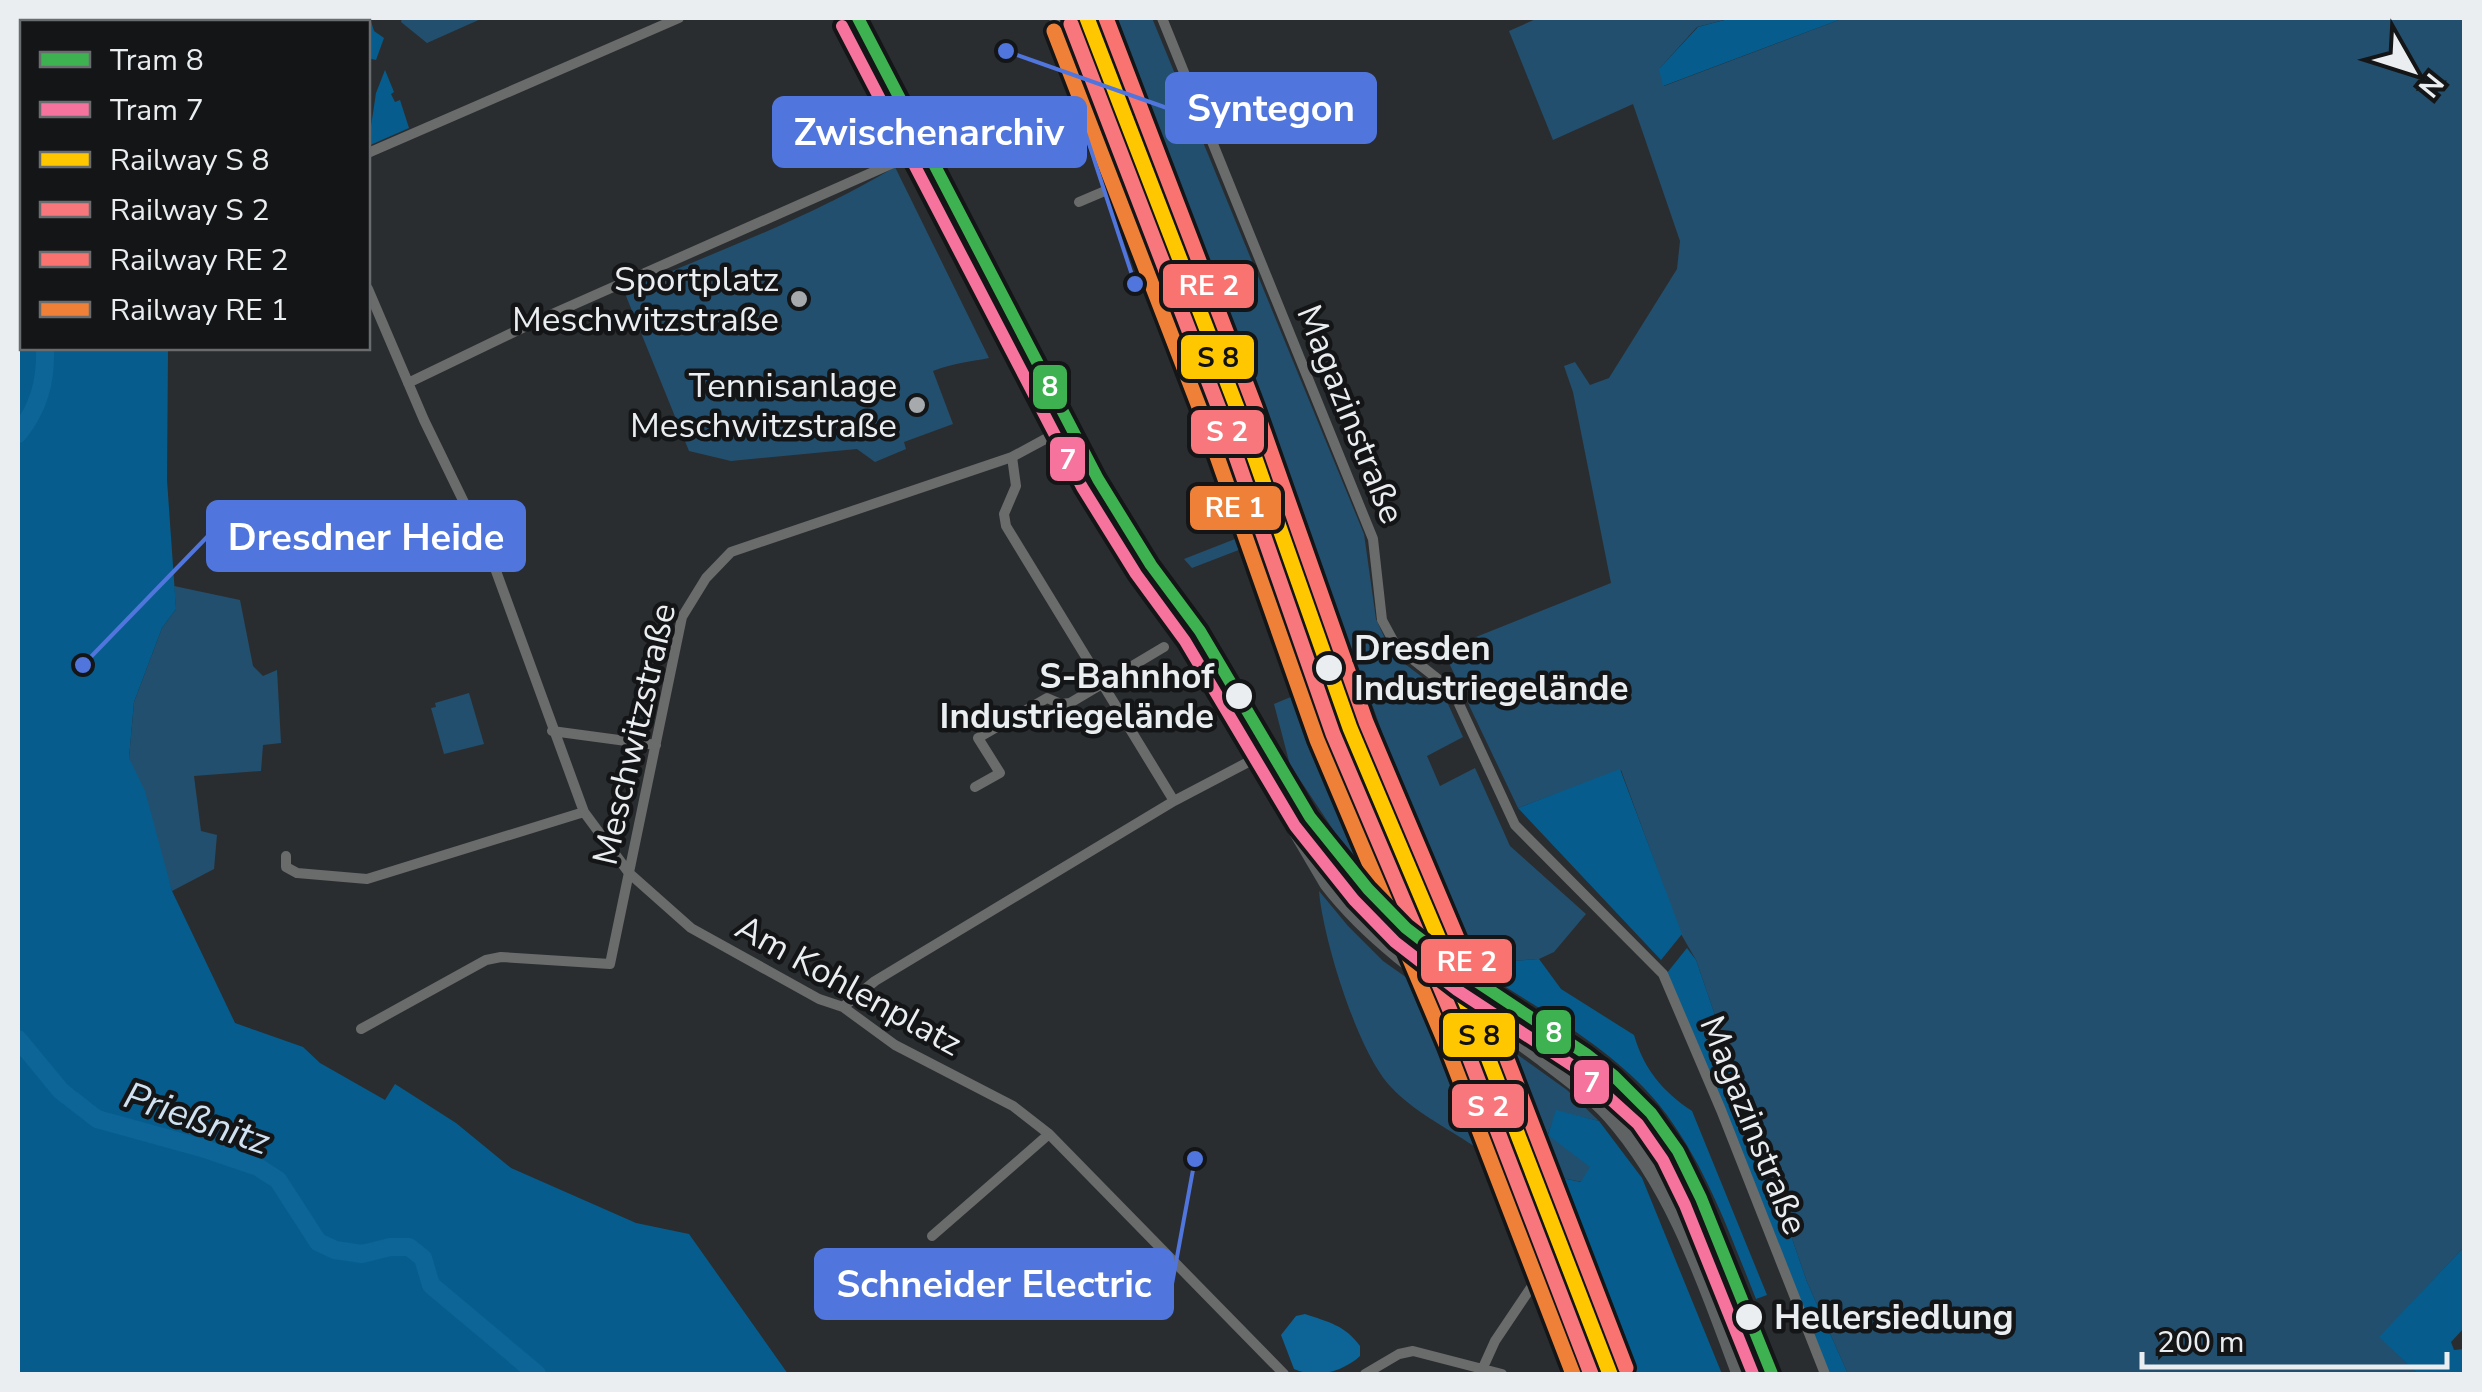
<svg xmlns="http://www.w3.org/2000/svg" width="2482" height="1392" viewBox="0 0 2482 1392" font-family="'Nunito Sans',sans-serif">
  <rect width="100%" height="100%" fill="#2a2d2f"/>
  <!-- green -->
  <path fill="#234f6e" d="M 402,18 L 483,18 L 427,43 L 401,22 Z
    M 1106,18 L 1152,18 L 1364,534 L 1376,619 L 1392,654 L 1443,693 L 1463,737 L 1427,756 L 1440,786 L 1475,768 L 1510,846 L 1586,914 L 1554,952 L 1539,959 L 1469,964 L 1462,959 L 1373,707 Z
    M 1538,18 L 1732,18 L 1697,27 L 1660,68 L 1664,86 L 1844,18 L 2464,18 L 2464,1247 L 2380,1337 L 2418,1374 L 1848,1374 L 1807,1282 L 1696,960 L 1681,934 L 1621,770 L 1518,808 L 1449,663 L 1447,646 L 1466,641 L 1611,583 L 1573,392 L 1564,366 L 1575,362 L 1590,385 L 1609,378 L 1677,269 L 1680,241 L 1633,104 L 1553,140 L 1509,31 Z
    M 895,167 L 989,358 C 969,362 953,363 933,371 L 953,424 L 904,442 L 906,449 L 875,462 L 857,449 L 731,461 L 689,451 L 624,291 C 715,252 810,218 895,167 Z
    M 1258,530 L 1262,541 L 1192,568 L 1184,559 Z
    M 174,586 L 240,600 L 253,666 L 263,676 L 277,670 L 281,743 L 263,745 L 261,771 L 194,776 L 201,831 L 217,835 L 214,869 L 172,891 L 129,758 L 134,702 L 162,628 L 176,609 Z
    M 1317,686 L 1399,907 L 1336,834 L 1290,765 L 1274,704 Z
    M 469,693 L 484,744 L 444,754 L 431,708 L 436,707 L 435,703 Z
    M 1319,891 L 1348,926 L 1383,961 L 1468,1021 L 1519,1154 L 1492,1140 L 1474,1146 C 1447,1128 1413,1111 1391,1087 C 1358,1053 1323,939 1319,891 Z
    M 1494,1038 L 1567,1090 L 1599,1121 L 1557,1111 L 1548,1134 L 1591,1167 L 1582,1182 L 1547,1175 Z"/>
  <!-- forest -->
  <path fill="#065d8d" d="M 18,18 L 269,18 L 269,22 L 22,22 L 22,348 L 168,348 L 167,480 L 176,609 L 162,628 L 134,702 L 129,758 L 145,791 L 172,891 L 235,1023 L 303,1047 L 320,1063 L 385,1100 L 395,1084 L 456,1123 L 511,1168 L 636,1223 L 689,1234 L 788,1374 L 18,1374 Z
    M 346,18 L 370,18 L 374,31 L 384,38 L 376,60 L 368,58 L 368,22 L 348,22 Z
    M 1732,18 L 1844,18 L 1663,86 L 1659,69 L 1698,27 Z
    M 385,70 L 394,92 L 391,94 L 395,102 L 400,100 L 409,128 L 368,146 L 376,93 Z
    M 1620,769 L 1682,934 L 1661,960 L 1518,808 Z
    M 1687,948 L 1696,960 L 1807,1282 L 1848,1374 L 1828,1374 L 1667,973 Z
    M 1539,959 L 1561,989 L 1634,1035 C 1644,1069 1662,1091 1692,1111 L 1767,1295 L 1756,1299 C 1729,1232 1705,1163 1660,1106 C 1613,1047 1532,1005 1469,964 Z
    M 1556,1110 L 1599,1121 L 1642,1178 L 1722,1374 L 1623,1374 L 1547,1175 L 1581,1182 L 1590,1167 L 1548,1135 Z
    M 2464,1247 L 2464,1328 L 2451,1342 L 2454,1350 L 2464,1349 L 2464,1374 L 2418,1374 L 2379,1337 Z"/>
  <!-- water -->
  <path fill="#0d6497" d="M 1305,1314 C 1328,1322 1345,1325 1360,1346 L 1360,1356 C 1343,1372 1315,1379 1294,1369 L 1281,1335 L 1296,1316 Z"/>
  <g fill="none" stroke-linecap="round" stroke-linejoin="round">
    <!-- river -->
    <path stroke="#0d6497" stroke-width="18" d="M 18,253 L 22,256
      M 18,434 C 39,408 46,381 45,348
      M 18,1039 L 61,1091 L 97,1119 L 202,1148 L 258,1167 L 278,1180 L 318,1242 L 335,1250 L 362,1254 L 390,1247 L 409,1247 L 423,1258 L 431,1285 L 537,1374"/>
    <!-- street -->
    <path stroke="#6a6b6b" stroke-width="10" d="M 1054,18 L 1256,537
      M 1162,18 L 1373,539 L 1382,620 L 1396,646 L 1453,691 L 1515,825 L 1663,974 L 1721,1110 L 1825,1374
      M 368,153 L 679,18
      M 1079,202 L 1119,185
      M 368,289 L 424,420 L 492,560 L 584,812 L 629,873 L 691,928 L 819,999 L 843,1007 L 895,1045 L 1013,1106 L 1049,1134 L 1284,1374
      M 408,383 L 541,319 L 916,153
      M 1012,457 L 1016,486 L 1004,514 L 1006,526 L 1174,801
      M 552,731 L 656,745
      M 975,787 L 1000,773 L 978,738 L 1047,698 L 1061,704 L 1070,703 L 1164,647
      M 286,856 L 286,867 L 297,873 L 367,879 L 584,812
      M 843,1007 L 875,981 L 1174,801 L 1254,759
      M 361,1029 L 486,960 L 501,957 L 610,964 L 682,617 L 706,578 L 731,552 L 1012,457 L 1060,431
      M 932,1236 L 1049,1134
      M 1534,1283 L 1570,1374
      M 1481,1372 L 1495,1341 L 1534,1283
      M 1365,1374 L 1399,1354 L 1413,1351 L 1502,1374"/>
    <!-- primary -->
    <path stroke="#606364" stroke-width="15" d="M 846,18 L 1050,413 L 1327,884 C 1385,959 1465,1001 1540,1057 C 1564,1075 1590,1094 1610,1116 C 1675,1190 1705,1284 1739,1374
      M 1329,872 C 1359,903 1389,934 1424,960 C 1489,1008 1564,1045 1620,1104 C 1689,1178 1720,1282 1755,1374"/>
    <defs>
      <path id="rail-1" d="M 1087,18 L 1239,413 L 1350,728 L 1479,1034 L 1610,1374"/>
      <path id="rail-2" d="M 1071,24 L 1223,419 L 1333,734 L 1463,1041 L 1591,1374"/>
      <path id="rail-3" d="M 1106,18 L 1255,407 L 1366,722 L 1495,1028 L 1626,1368"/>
      <path id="rail-4" d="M 1054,31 L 1206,425 L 1317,740 L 1447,1047 L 1573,1374"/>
    </defs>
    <!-- rail-1 casing -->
    <use href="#rail-1" stroke="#131517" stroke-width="22"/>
    <!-- rail-2 casing -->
    <use href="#rail-2" stroke="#131517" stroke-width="22"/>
    <!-- rail-3 casing -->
    <use href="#rail-3" stroke="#131517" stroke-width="22"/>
    <!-- rail-4 casing -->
    <use href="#rail-4" stroke="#131517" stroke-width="22"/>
    <!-- rail-1 -->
    <use href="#rail-1" stroke="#ffc700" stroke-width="15"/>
    <!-- rail-2 -->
    <use href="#rail-2" stroke="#f8777c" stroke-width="15"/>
    <!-- rail-3 -->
    <use href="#rail-3" stroke="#f97471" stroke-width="15"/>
    <!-- rail-4 -->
    <use href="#rail-4" stroke="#ef8037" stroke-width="15"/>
    <defs>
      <path id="tram-1" d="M 858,18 L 1098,479 L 1151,565 L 1200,631 L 1310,817 L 1368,889 L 1406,928 L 1467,975 L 1586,1054 L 1614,1076 L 1651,1113 L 1678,1151 L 1701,1198 L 1772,1374"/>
      <path id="tram-2" d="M 842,26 L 1082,487 L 1136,574 L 1185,641 L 1295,826 L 1354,900 L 1395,942 L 1457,990 L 1576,1068 L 1638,1124 L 1663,1160 L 1685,1205 L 1753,1374"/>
    </defs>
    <!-- tram-1 casing -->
    <use href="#tram-1" stroke="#131517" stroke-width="20"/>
    <!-- tram-2 casing -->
    <use href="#tram-2" stroke="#131517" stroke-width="20"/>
    <!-- tram-1 -->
    <use href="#tram-1" stroke="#3eb250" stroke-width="12"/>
    <!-- tram-2 -->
    <use href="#tram-2" stroke="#f5739c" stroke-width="12"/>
  </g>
  <!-- markers -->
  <g fill="#a7aaad" stroke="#131517" stroke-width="4">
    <circle cx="799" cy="299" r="10"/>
    <circle cx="917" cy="405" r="10"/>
  </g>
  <g fill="#ebeef1" stroke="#131517" stroke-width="4">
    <circle cx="1329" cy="668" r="15"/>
    <circle cx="1239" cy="696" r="15"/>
    <circle cx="1749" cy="1317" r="15"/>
  </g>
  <g text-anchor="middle" stroke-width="9" stroke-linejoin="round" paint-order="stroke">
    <!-- poi labels -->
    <g font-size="35" fill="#ebeef1" stroke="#131517" text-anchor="end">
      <text x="779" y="291">Sportplatz<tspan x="779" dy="40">Meschwitzstraße</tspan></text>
      <text x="897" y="397">Tennisanlage<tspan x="897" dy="40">Meschwitzstraße</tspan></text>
    </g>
    <!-- street labels -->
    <g font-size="35" fill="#ebeef1" stroke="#131517">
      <text transform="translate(1351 414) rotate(68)" y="12">Magazinstraße</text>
      <text transform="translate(634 734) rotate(-77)" y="12">Meschwitzstraße</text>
      <text transform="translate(849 985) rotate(29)" y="12">Am Kohlenplatz</text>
      <text transform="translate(1754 1125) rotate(68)" y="12">Magazinstraße</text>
    </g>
    <!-- stop labels -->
    <g font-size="35" font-weight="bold" fill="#ebeef1" stroke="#131517" text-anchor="start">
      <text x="1354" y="660">Dresden<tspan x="1354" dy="40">Industriegelände</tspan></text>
      <text x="1214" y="688" text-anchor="end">S-Bahnhof<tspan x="1214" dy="40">Industriegelände</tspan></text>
      <text x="1774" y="1329">Hellersiedlung</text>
    </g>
    <!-- water labels -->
    <g font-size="38" font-style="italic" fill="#d0e2f2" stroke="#131517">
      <text transform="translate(197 1118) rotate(19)" y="13">Prießnitz</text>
    </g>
  </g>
  <!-- callouts -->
  <path fill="none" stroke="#5076de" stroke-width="4" d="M1006 51L1167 108M1135 284L1085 132M83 665L208 536M1195 1159L1172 1284"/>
  <g fill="#5076de" stroke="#131517" stroke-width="4">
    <circle cx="1006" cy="51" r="10"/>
    <circle cx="1135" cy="284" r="10"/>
    <circle cx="83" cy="665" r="10"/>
    <circle cx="1195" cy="1159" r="10"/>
  </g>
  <g fill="#5076de" stroke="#5076de" stroke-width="4">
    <rect x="1167" y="74" width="208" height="68" rx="10"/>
    <rect x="774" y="98" width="311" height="68" rx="10"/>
    <rect x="208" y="502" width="316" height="68" rx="10"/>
    <rect x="816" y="1250" width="356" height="68" rx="10"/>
  </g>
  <g font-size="38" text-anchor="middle" font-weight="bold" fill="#fff">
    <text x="1271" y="121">Syntegon</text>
    <text x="929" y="145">Zwischenarchiv</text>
    <text x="366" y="550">Dresdner Heide</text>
    <text x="994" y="1297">Schneider Electric</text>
  </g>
  <g stroke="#131517" stroke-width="4">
    <rect x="1161" y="262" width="95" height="48" rx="10" fill="#f97471"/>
    <rect x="1179" y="333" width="77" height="48" rx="10" fill="#ffc700"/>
    <rect x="1031" y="363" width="38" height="48" rx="10" fill="#3eb250"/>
    <rect x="1189" y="408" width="77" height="48" rx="10" fill="#f8777c"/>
    <rect x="1048" y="435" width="39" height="48" rx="10" fill="#f5739c"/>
    <rect x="1188" y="484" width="95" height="48" rx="10" fill="#ef8037"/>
    <rect x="1419" y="937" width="95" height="48" rx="10" fill="#f97471"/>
    <rect x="1534" y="1008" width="39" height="48" rx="10" fill="#3eb250"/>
    <rect x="1441" y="1011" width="76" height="48" rx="10" fill="#ffc700"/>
    <rect x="1572" y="1058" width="39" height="48" rx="10" fill="#f5739c"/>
    <rect x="1450" y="1082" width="76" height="48" rx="10" fill="#f8777c"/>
  </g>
  <g font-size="28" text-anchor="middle" font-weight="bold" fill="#fff">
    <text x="1209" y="295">RE 2</text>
    <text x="1050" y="396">8</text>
    <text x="1227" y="441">S 2</text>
    <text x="1068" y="469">7</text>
    <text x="1235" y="517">RE 1</text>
    <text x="1467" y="971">RE 2</text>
    <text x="1554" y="1042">8</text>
    <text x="1592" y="1092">7</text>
    <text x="1488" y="1116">S 2</text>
  </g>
  <g font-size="28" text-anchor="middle" font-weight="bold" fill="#111">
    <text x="1218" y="367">S 8</text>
    <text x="1479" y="1045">S 8</text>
  </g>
  <!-- border -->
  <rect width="2482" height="1392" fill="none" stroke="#ebeef1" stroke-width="40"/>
  <!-- legend -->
  <rect x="20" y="20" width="350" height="330" fill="#131517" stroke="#696c6e" stroke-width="2.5"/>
  <rect x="40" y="52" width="50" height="15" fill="#3eb250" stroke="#696c6e" stroke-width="2.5"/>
  <text x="110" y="70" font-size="30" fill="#ebeef1">Tram 8</text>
  <rect x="40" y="102" width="50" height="15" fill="#f5739c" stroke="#696c6e" stroke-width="2.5"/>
  <text x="110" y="120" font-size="30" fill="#ebeef1">Tram 7</text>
  <rect x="40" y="152" width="50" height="15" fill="#ffc700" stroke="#696c6e" stroke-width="2.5"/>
  <text x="110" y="170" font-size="30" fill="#ebeef1">Railway S 8</text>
  <rect x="40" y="202" width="50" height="15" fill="#f8777c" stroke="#696c6e" stroke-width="2.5"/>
  <text x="110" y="220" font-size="30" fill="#ebeef1">Railway S 2</text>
  <rect x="40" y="252" width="50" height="15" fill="#f97471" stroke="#696c6e" stroke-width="2.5"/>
  <text x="110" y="270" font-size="30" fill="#ebeef1">Railway RE 2</text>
  <rect x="40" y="302" width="50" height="15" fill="#ef8037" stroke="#696c6e" stroke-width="2.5"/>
  <text x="110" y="320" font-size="30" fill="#ebeef1">Railway RE 1</text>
  <!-- north arrow -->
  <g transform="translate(2412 70) rotate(129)" stroke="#131517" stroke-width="8" paint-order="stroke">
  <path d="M0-8L18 38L0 25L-18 38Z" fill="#ebeef1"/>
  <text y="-15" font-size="28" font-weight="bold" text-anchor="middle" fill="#ebeef1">N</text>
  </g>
  <!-- scale -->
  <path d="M2142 1352v15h305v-15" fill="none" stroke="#ebeef1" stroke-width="5"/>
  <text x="2157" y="1352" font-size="30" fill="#ebeef1" stroke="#131517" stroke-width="8" paint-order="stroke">200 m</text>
</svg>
